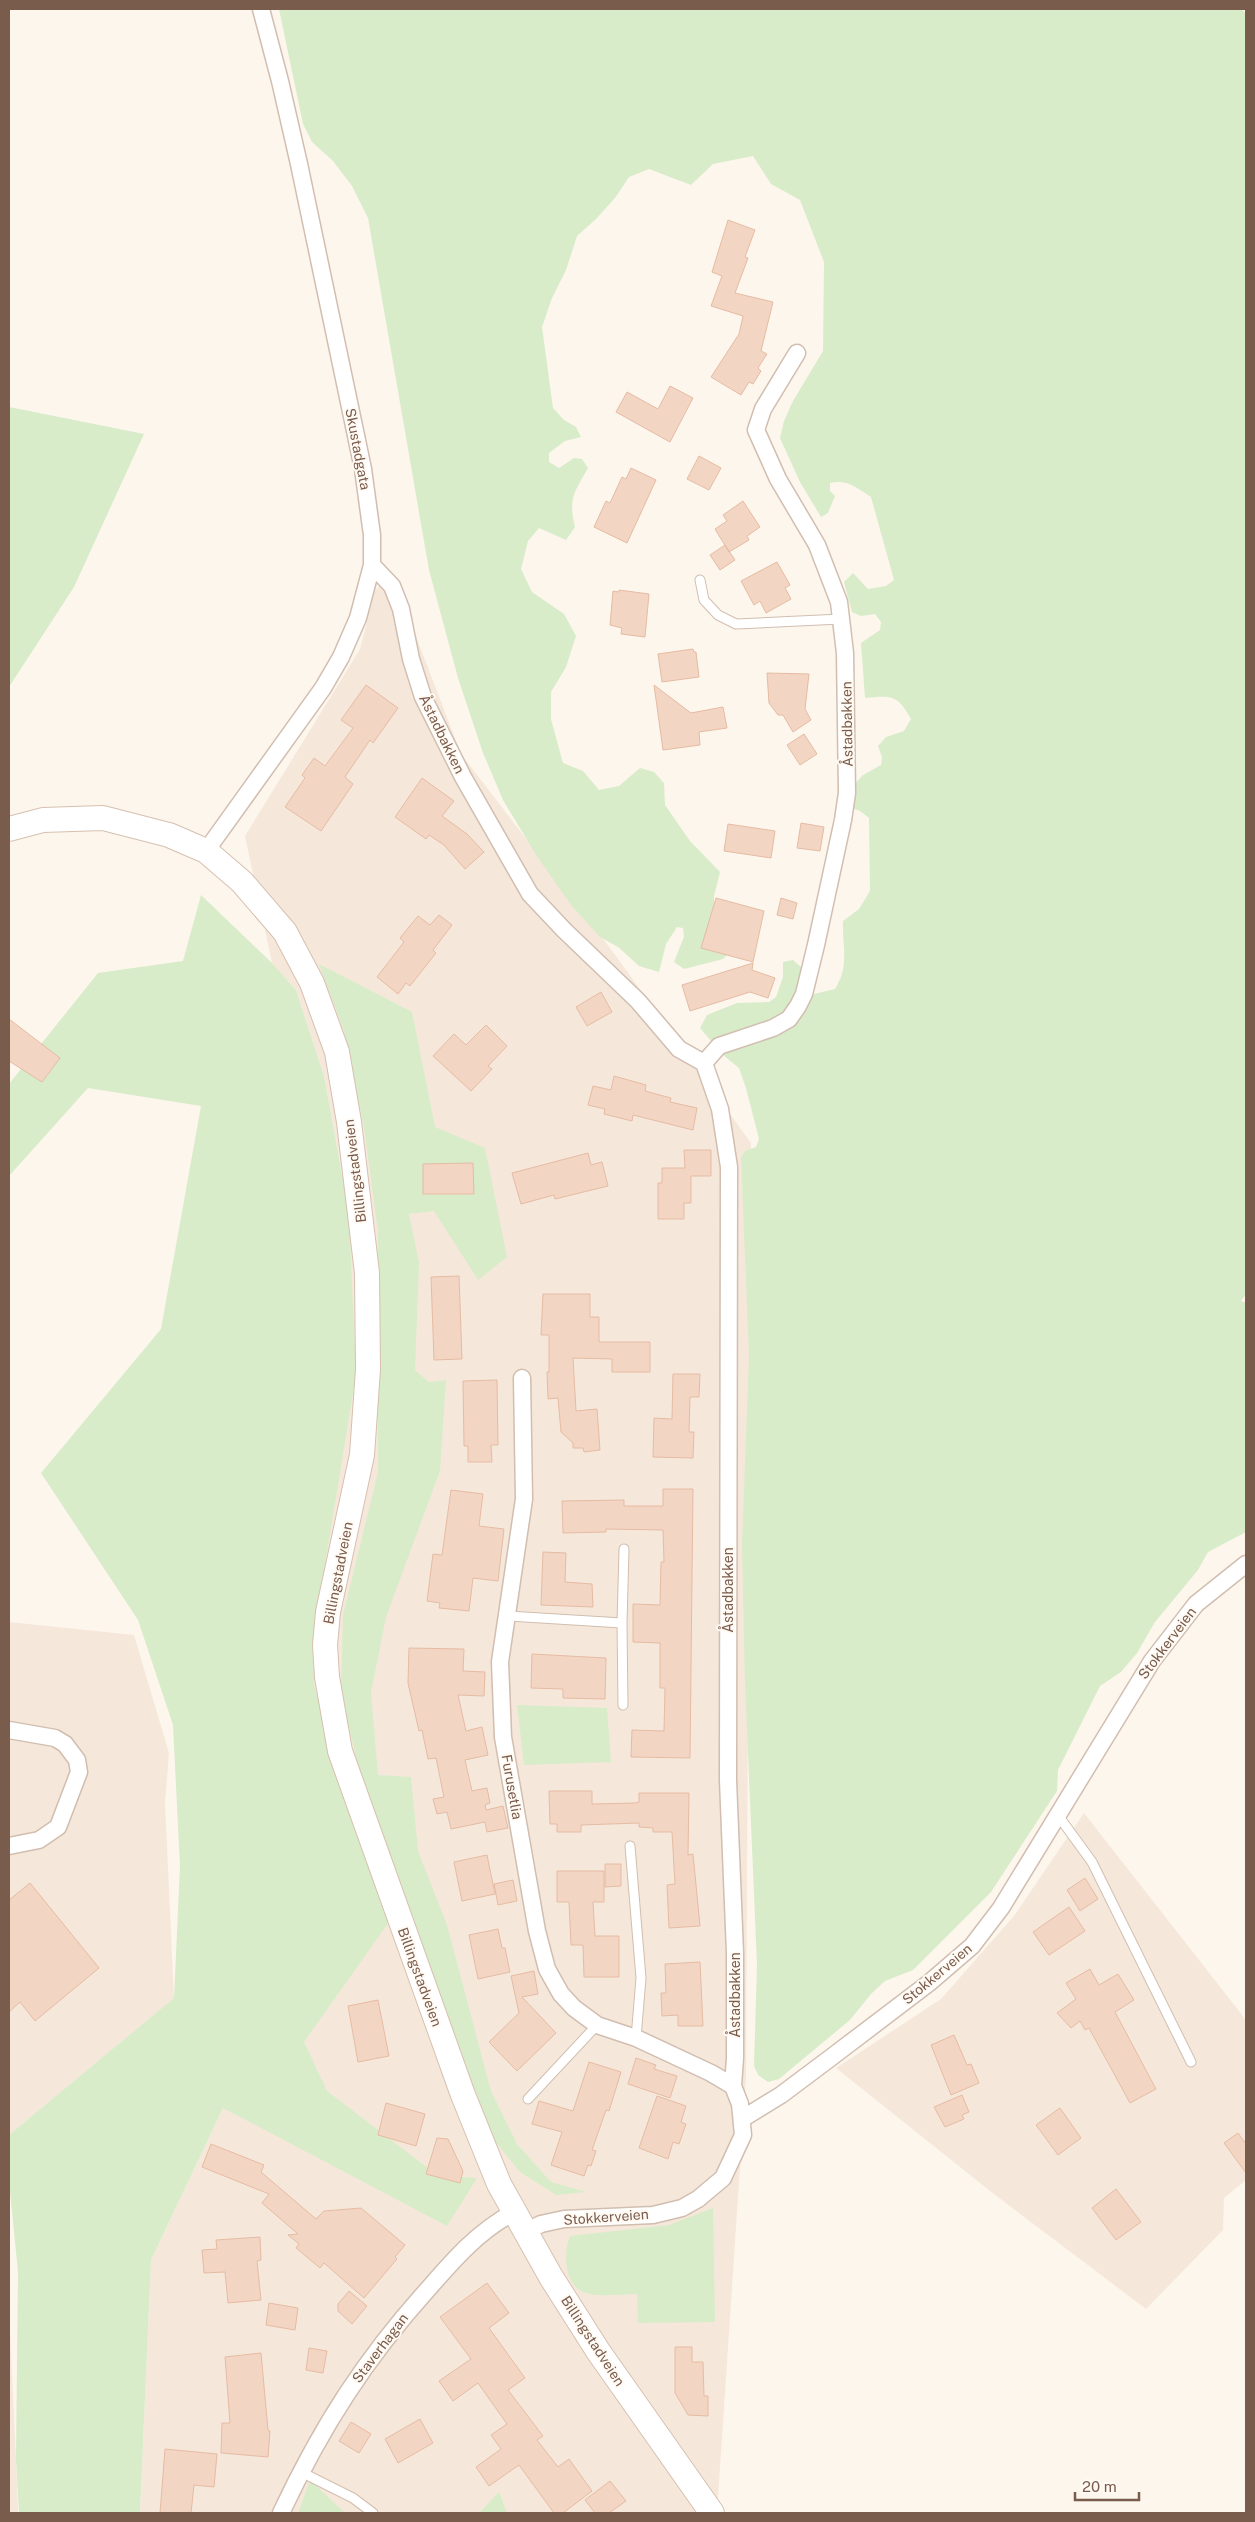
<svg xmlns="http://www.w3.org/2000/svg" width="1255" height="2522" viewBox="0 0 1255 2522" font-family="'Public Sans',sans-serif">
  <rect width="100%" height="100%" fill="#fdf6ec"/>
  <!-- residential -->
  <path fill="#f5e8da" d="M 391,571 L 461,754 L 616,956 L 751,1143 L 746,2077 L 717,2513 L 140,2513 L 151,2260 L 223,2108 L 338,1778 L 314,1684 L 318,1607 L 349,1213 L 324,1076 L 296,990 L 272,963 L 245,836 L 360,649 L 375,591 Z
    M 9,1622 L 134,1635 L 169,1753 L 165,1803 L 174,1999 L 9,2135 Z
    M 1084,1813 L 1246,2020 L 1246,2180 L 1224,2198 L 1223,2230 L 1146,2309 L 990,2191 L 836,2068 L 941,1999 L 1014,1916 Z
    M 9,2308 L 16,2460 L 18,2513 L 9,2513 Z"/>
  <!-- green -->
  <path fill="#d8ecc9" d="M 279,9 L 1242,9 L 1246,14 L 1246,1294 L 1241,1301 L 1246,1303 L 1246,1532 L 1208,1552 L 1198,1570 L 1155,1622 L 1137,1653 L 1121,1672 L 1100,1686 L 1058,1770 L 1057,1791 L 991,1892 L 913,1970 L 885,1981 L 871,1994 L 850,2020 L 779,2079 L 768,2082 L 758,2075 L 754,2066 L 757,1965 L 745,1683 L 742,1543 L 749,1357 L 741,1157 L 745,1151 L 756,1147 L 759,1139 L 746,1088 L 739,1068 L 723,1055 L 700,1028 L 707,1015 L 737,1003 L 769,1002 L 776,997 L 783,977 L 783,962 L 793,960 L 801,967 C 802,985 796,986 791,1003 L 805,1008 L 814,994 L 835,989 C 850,965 842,947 843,921 L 859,909 L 870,891 L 869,818 L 860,811 L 841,804 L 842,797 L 863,775 L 881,765 L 882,757 L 878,746 L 886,737 L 904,731 L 911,719 C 898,695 892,695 865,698 L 861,643 L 880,630 L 881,622 L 875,614 L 861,616 L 852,612 L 844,582 L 853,573 L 868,589 L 886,586 L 894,580 L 871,497 C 857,488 847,479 830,483 L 830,491 L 835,496 L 828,513 L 821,517 L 800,482 L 780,438 L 784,421 L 793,401 L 823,351 L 824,262 L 800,200 L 771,184 L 753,156 L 713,164 L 691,185 L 649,169 L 629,177 L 615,198 L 596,219 L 577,236 L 566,270 L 552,298 L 542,327 L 553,408 L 564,420 L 576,427 L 581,437 L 565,441 L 549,453 L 549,462 L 559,468 L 574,458 L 582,459 L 588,468 C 574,493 568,498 575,527 L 566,540 L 539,528 L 528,541 L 521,569 L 532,592 L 564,614 L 576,636 L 566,667 L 551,692 L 551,719 L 563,763 L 583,771 L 599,790 L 619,786 L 640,768 L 654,772 L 664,783 L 665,805 L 690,841 L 720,872 L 714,896 L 714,920 L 736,946 L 723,959 L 684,969 L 674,962 L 684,937 L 683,928 L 677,927 L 666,944 L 659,972 L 639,966 L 618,947 L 600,937 L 571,905 L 536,855 L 503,800 L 483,753 L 458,678 L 429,570 L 368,218 L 352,186 L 333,161 L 312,142 L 303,124 Z
    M 9,407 L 144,434 L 74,587 L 9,687 Z
    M 201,895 L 272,963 L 296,990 L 324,1076 L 349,1213 L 356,1375 L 318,1607 L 314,1684 L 338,1778 L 389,1922 L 304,2042 L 327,2091 L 437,2175 L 477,2178 L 447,2226 L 223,2108 L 151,2260 L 140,2513 L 19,2513 L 16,2460 L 18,2272 L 9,2181 L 9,2135 L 174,1998 L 180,1866 L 173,1725 L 138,1620 L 41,1473 L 161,1329 L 201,1106 L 88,1088 L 9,1176 L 9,1084 L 98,973 L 183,961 Z
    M 319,964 L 412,1012 L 435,1127 L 485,1148 L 507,1257 L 478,1280 L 434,1211 L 409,1214 L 419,1263 L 415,1370 L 429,1382 L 446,1380 L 440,1471 L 386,1617 L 371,1692 L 378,1775 L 411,1777 L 418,1851 L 447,1925 L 491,2091 L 517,2144 L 551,2182 L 586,2192 L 556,2195 L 520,2172 L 493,2139 L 360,1774 L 341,1693 L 343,1615 L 378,1472 L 378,1232 L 364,1127 L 344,1031 Z
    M 517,1705 L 607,1708 L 611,1762 L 524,1765 Z
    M 713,2208 L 715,2322 L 638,2323 L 637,2294 C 622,2294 605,2297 590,2294 C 565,2291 562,2255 570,2236 L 669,2225 Z
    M 310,2480 L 345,2513 L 298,2513 Z
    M 499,2492 L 507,2513 L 479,2513 Z"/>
  <!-- building -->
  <path fill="#f3d5c3" stroke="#e6bba3" d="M 728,220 L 755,230 L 745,257 L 748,258 L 735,293 L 773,302 L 761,351 L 767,354 L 758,368 L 761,371 L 753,384 L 749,382 L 741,395 L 711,377 L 739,334 L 743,316 L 711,306 L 722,276 L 712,272 Z
    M 670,386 L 693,398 L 670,442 L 616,412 L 627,392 L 658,409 Z
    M 699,456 L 721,468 L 709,490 L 687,479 Z
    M 631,468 L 656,480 L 627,543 L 594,527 L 606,501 L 610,503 L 622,477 L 626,479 Z
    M 743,501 L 760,527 L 747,536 L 749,540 L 729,552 L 715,529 L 727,521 L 723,515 Z
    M 725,545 L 735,560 L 720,570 L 710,555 Z
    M 777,562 L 790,585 L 785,588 L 791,599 L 766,613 L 760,601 L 754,605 L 741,581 Z
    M 619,590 L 649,594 L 645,637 L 621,634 L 622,628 L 610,625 L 613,591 L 619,592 Z
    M 693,649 L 694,652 L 696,652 L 699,677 L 662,682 L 658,654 Z
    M 767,673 L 809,674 L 805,709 L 811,720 L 793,732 L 783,715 L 778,715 L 769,703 Z
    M 366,685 L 398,708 L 373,743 L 370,740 L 345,777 L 353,784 L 321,831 L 285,807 L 305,778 L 302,775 L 314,758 L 325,766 L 353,728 L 341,720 Z
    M 654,685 L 691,713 L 723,707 L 727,728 L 699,732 L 700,745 L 663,750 Z
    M 804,734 L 817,754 L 800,765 L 787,745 Z
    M 422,778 L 454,801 L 442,816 L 467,834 L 484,852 L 465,869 L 444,845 L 429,835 L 426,839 L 395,817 Z
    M 801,823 L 824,827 L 820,851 L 797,848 Z
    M 728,824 L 775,831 L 771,858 L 724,851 Z
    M 716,898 L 764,911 L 753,962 L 701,948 Z
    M 781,898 L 797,903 L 793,919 L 777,915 Z
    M 439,915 L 452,925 L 433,950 L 436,953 L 410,986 L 406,983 L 398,994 L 377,977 L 404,942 L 400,938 L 418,916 L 430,925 Z
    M 753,963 L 752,970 L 775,978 L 768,998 L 750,992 L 690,1011 L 682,985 Z
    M 601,992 L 612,1012 L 587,1026 L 576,1007 Z
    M 9,1019 L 60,1058 L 42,1082 L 9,1061 Z
    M 486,1025 L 507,1046 L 488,1066 L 492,1069 L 471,1091 L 433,1056 L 454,1034 L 466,1045 Z
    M 614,1076 L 646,1085 L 645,1091 L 671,1098 L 670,1102 L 697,1108 L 693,1130 L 633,1115 L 632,1121 L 604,1114 L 605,1109 L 588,1105 L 593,1086 L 611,1090 Z
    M 684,1150 L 711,1150 L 711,1176 L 691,1176 L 691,1203 L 684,1203 L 684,1219 L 658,1219 L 658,1183 L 662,1183 L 662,1168 L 685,1168 Z
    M 588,1153 L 591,1165 L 602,1162 L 608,1186 L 555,1199 L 554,1195 L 521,1204 L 512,1173 Z
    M 473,1163 L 474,1194 L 423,1194 L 423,1164 Z
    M 459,1276 L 462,1359 L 434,1360 L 431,1277 Z
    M 543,1294 L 590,1294 L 590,1317 L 599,1317 L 599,1342 L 650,1342 L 650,1372 L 612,1372 L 612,1359 L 573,1358 L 576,1411 L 597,1409 L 600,1450 L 584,1452 L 583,1448 L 573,1448 L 573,1443 L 561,1432 L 558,1398 L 548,1399 L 547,1372 L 549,1372 L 549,1335 L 541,1335 Z
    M 673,1374 L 700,1374 L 699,1397 L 690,1397 L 689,1432 L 694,1432 L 693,1458 L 653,1457 L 654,1418 L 672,1419 Z
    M 497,1380 L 498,1445 L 491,1445 L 492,1462 L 468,1462 L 468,1446 L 464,1446 L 463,1381 Z
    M 663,1489 L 693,1489 L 690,1758 L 631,1757 L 632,1730 L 664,1731 L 665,1688 L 660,1688 L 660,1643 L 633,1642 L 633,1604 L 660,1605 L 661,1562 L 664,1562 L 663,1530 L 606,1529 L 606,1532 L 563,1533 L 562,1501 L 624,1500 L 624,1506 L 663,1506 Z
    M 451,1490 L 483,1494 L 479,1526 L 504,1529 L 498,1581 L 473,1578 L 469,1611 L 439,1608 L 440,1603 L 427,1601 L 433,1554 L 442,1555 Z
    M 543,1552 L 566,1553 L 565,1582 L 592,1584 L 593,1607 L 541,1605 Z
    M 409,1648 L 464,1649 L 463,1671 L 485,1672 L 484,1696 L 458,1695 L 466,1731 L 482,1727 L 488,1755 L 465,1760 L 472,1791 L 487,1788 L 490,1803 L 485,1805 L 486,1810 L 503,1806 L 508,1828 L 487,1832 L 485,1822 L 451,1829 L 447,1812 L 437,1814 L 433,1799 L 444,1797 L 436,1758 L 428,1759 L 422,1730 L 419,1731 L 408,1683 Z
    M 532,1654 L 606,1658 L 605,1699 L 563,1698 L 563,1689 L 531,1688 Z
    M 549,1791 L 592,1791 L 592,1804 L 635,1803 L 639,1802 L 639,1793 L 689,1793 L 688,1855 L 693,1854 L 700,1926 L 669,1928 L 667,1885 L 675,1884 L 672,1832 L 653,1832 L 653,1828 L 639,1827 L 639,1823 L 581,1825 L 581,1832 L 557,1832 L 557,1824 L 550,1824 Z
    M 487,1855 L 495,1894 L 462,1901 L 454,1862 Z
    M 605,1864 L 621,1864 L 621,1886 L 605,1887 Z
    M 557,1871 L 604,1871 L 604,1902 L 593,1902 L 595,1936 L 619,1936 L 619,1977 L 584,1977 L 583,1945 L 571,1945 L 569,1902 L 557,1902 Z
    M 1085,1878 L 1098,1899 L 1080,1911 L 1067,1890 Z
    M 513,1880 L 517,1901 L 498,1905 L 494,1884 Z
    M 30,1883 L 99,1968 L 35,2021 L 20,2002 L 9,2012 L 9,1900 Z
    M 1069,1907 L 1085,1931 L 1049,1955 L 1033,1932 Z
    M 498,1929 L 502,1948 L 505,1948 L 510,1972 L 478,1979 L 469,1935 Z
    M 700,1962 L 703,2026 L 678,2026 L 678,2015 L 662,2016 L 661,1993 L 666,1993 L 665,1964 Z
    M 1090,1969 L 1099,1985 L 1118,1974 L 1134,2000 L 1115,2012 L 1156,2089 L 1130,2103 L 1089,2028 L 1085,2030 L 1080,2021 L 1071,2028 L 1057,2013 L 1076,1999 L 1066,1983 Z
    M 534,1971 L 538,1994 L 522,1997 L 556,2033 L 517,2071 L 489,2042 L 519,2013 L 511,1976 Z
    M 378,2000 L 389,2056 L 358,2062 L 348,2006 Z
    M 954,2035 L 967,2065 L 971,2064 L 979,2083 L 951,2095 L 931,2045 Z
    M 636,2058 L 656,2065 L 654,2069 L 677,2076 L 670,2098 L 628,2084 Z
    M 589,2062 L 621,2072 L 609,2111 L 606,2110 L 592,2150 L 596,2151 L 591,2166 L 588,2165 L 584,2176 L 551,2165 L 562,2132 L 532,2124 L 539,2101 L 573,2111 Z
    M 962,2095 L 969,2112 L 962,2115 L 964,2119 L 945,2127 L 934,2107 Z
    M 657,2096 L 686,2106 L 681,2122 L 686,2124 L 679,2144 L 673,2142 L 668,2159 L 639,2148 Z
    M 386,2103 L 425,2114 L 416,2146 L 378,2135 Z
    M 1060,2108 L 1081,2138 L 1058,2155 L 1036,2125 Z
    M 1238,2133 L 1246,2144 L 1246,2173 L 1224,2143 Z
    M 437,2138 L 448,2139 L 463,2171 L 460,2183 L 426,2174 Z
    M 211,2144 L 264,2165 L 261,2172 L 316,2219 L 324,2211 L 361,2208 L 405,2245 L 395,2257 L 397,2259 L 364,2298 L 324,2263 L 320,2268 L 296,2248 L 299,2244 L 288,2235 L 298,2234 L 262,2203 L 269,2194 L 202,2167 Z
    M 1116,2189 L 1141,2222 L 1116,2240 L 1092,2208 Z
    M 260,2237 L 261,2260 L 257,2261 L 261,2300 L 228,2303 L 225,2272 L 204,2273 L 202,2250 L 217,2249 L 216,2240 Z
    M 487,2283 L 509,2313 L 489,2328 L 525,2378 L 508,2390 L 543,2436 L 537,2440 L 558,2467 L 569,2459 L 592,2491 L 563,2513 L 554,2513 L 519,2465 L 489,2486 L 476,2467 L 501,2449 L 491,2435 L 507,2424 L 478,2383 L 453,2401 L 439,2381 L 471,2359 L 440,2317 Z
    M 349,2291 L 367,2306 L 352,2324 L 338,2311 L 338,2304 Z
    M 269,2303 L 298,2308 L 295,2330 L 266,2325 Z
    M 675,2347 L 692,2347 L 692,2362 L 703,2362 L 704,2396 L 708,2396 L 708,2416 L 688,2415 L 675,2393 Z
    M 309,2348 L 327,2351 L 323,2373 L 306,2370 Z
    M 261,2353 L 268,2430 L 270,2431 L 268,2457 L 221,2453 L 222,2423 L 230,2423 L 225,2357 Z
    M 420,2419 L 433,2443 L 398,2463 L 385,2439 Z
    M 351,2422 L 371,2434 L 359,2453 L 339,2441 Z
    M 165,2449 L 217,2454 L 214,2487 L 194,2485 L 191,2513 L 160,2513 Z
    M 610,2481 L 626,2501 L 609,2513 L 595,2513 L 585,2500 Z"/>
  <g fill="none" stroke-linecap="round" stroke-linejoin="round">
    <defs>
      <path id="service" d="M 700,580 L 704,600 L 718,615 L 736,624 L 841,619
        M 508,1616 L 622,1623 L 623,1705
        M 622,1623 L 624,1549
        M 1057,1814 L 1092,1862 L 1191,2062
        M 630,1846 L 641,1978 L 636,2038
        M 528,2099 L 597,2025
        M 301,2472 L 353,2498 L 373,2513"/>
      <path id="minor" d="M 372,565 L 392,586 L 401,609 L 411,659 L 423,697 L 463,777 L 530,894 L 564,930 L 638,1001 L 679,1049 L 704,1063 L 720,1109 L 729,1167 L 728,1780 L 735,1953 L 735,2058 L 733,2086 L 740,2104 L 743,2135 L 723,2178 L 698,2199 L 682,2208 L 653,2215 L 564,2219 L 541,2224 L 525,2232
        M 206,851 L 323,688 L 341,657 L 358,618 L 372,565 L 372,535 L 363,469 L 299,164 L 280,81 L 261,9
        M 704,1063 L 719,1046 L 773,1028 L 789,1019 L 798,1006 L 804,994 L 816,945 L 843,820 L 847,793 L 845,653 L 839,602 L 817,545 L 778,479 L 756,430 L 763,409 L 797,353
        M 522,1378 L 524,1499 L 500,1662 L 503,1737 L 537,1931 L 547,1969 L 561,1994 L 574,2008 L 597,2025 L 636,2038 L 711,2073 L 733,2086
        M 9,1730 L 55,1738 L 65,1744 L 77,1760 L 79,1772 L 58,1827 L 39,1840 L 9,1846
        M 742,2119 L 781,2095 L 833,2056 L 929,1983 L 972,1946 L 1001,1908 L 1152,1661 L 1196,1604 L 1246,1564
        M 281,2513 C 322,2426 365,2359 429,2288 C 456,2257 478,2232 514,2212"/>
      <path id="secondary" d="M 9,829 L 43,820 L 103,818 L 169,835 L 206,851 L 242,882 L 285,932 L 312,983 L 337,1052 L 349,1122 L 367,1273 L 368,1369 L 362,1455 L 328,1612 L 325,1645 L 327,1677 L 340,1751 L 463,2095 L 499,2184 L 551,2277 L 598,2351 L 712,2513"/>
    </defs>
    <!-- service casing -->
    <use href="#service" stroke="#d1beb0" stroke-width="11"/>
    <!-- minor casing -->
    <use href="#minor" stroke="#d1beb0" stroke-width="19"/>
    <!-- secondary casing -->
    <use href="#secondary" stroke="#d6c0b0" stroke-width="26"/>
    <!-- service -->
    <use href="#service" stroke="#fff" stroke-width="9"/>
    <!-- minor -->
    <use href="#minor" stroke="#fff" stroke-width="16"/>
    <!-- secondary -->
    <use href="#secondary" stroke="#fff" stroke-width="24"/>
  </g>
  <g text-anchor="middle" stroke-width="4" stroke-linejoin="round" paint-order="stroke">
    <!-- street labels -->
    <g font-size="14" fill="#7a5c4d" stroke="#fffaf3">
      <text transform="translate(358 449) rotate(79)" y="5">Skustadgata</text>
      <text transform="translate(847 724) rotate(-91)" y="5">Åstadbakken</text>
      <text transform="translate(442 734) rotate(64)" y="5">Åstadbakken</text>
      <text transform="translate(355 1171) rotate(-97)" y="5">Billingstadveien</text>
      <text transform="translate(338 1573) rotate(-79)" y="5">Billingstadveien</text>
      <text transform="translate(728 1590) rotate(-90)" y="5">Åstadbakken</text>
      <text transform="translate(1167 1643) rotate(-53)" y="5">Stokkerveien</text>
      <text transform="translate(512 1787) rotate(80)" y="5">Furusetlia</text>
      <text transform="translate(937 1974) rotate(-40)" y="5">Stokkerveien</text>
      <text transform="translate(420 1977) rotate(70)" y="5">Billingstadveien</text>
      <text transform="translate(735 1995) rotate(-90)" y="5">Åstadbakken</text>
      <text transform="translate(606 2217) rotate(-4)" y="5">Stokkerveien</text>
      <text transform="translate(593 2341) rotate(57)" y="5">Billingstadveien</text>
      <text transform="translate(380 2348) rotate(-53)" y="5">Staverhagan</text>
    </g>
  </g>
  <!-- border -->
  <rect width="1255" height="2522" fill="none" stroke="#7a5c4d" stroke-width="20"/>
  <!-- scale -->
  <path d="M1075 2492v8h64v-8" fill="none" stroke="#7a5c4d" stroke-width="2.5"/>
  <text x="1082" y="2492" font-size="15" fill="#7a5c4d" stroke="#fffaf3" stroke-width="4" paint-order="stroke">20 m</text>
</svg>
